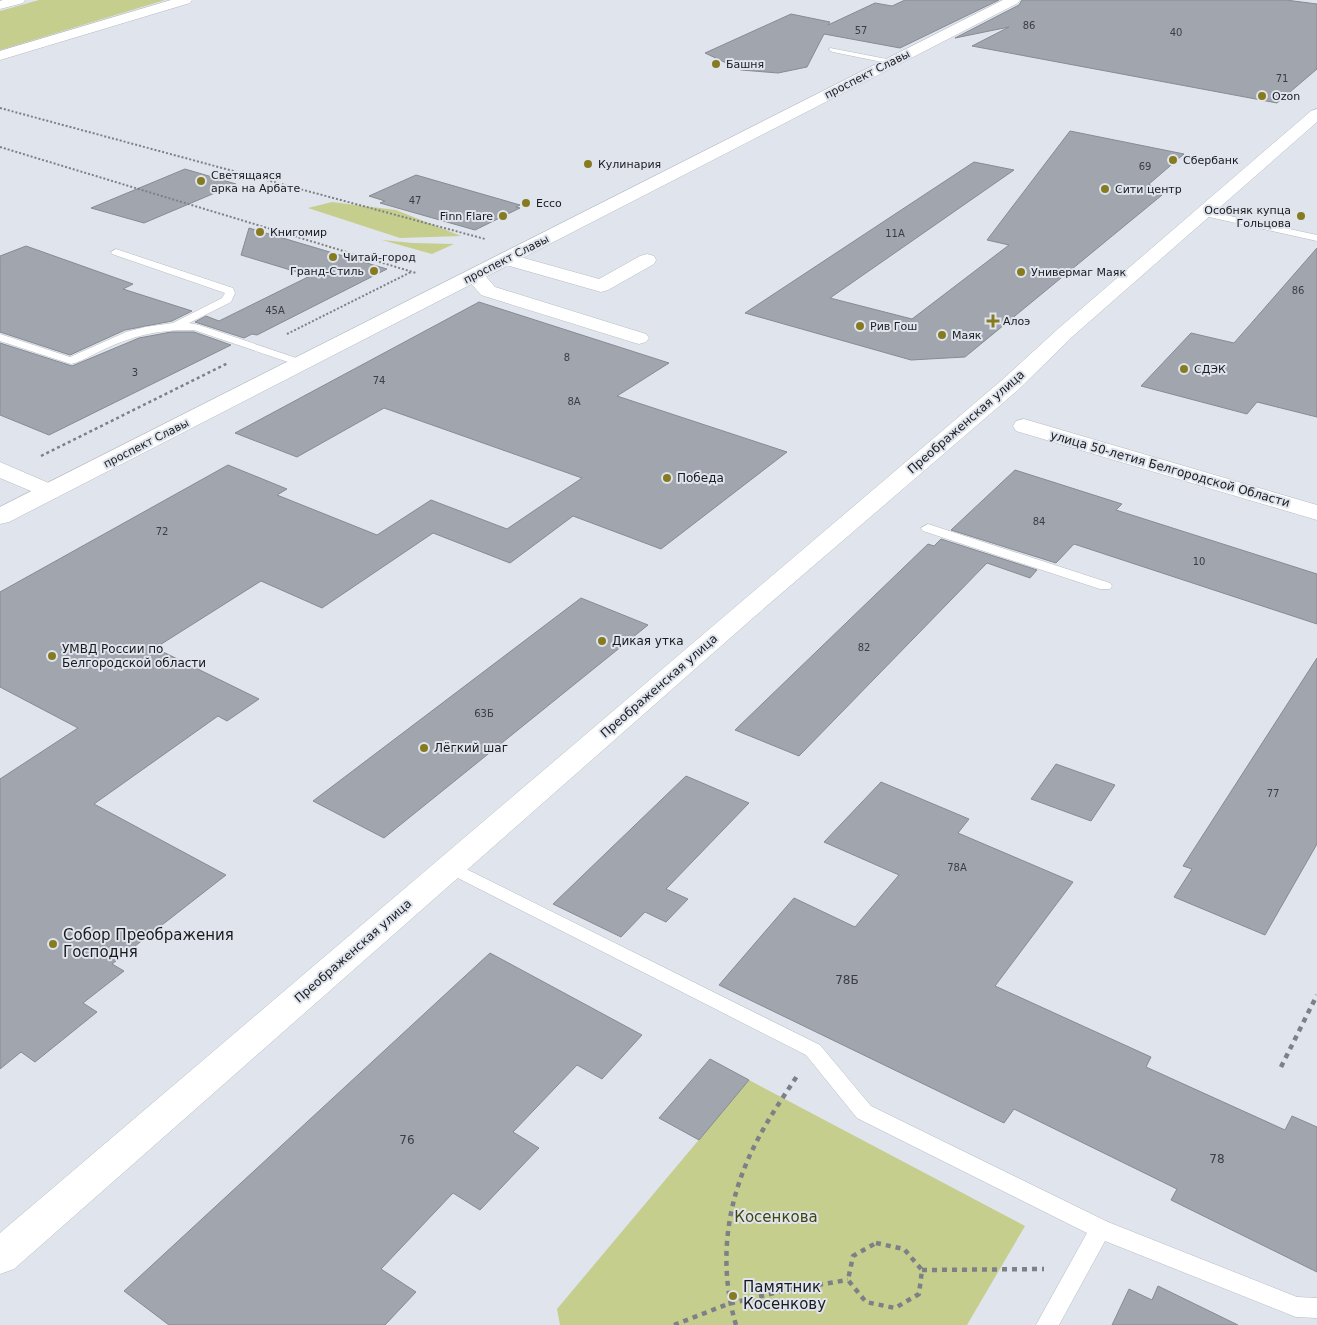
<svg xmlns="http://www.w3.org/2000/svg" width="1317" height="1325" viewBox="0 0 1317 1325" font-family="'DejaVu Sans',sans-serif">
  <rect width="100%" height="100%" fill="#dfe4ed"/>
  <!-- green -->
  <path fill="#c6ce8e" d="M 39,0 L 165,0 L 0,50 L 0,11 Z
    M 332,202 L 396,210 L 461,236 L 400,238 L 308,208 Z
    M 382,240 L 413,243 L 454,244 L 432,254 Z
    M 749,1080 L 1025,1226 L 967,1325 L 560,1325 L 557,1309 Z"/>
  <!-- building -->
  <path fill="#a0a5ae" stroke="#868b94" d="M 905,0 L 999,0 L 900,48 L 824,34 L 807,67 L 778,73 L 741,70 L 705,53 L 791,14 L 830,22 L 828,25 L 875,3 L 892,6 Z
    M 1022,0 L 1286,0 L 1317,4 L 1317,69 L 1277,103 L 972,46 L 1009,27 L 955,38 L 1019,5 Z
    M 1070,131 L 1184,154 L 1149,184 L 1162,195 L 965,357 L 911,360 L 745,313 L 974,162 L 1014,170 L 830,298 L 912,319 L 1009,245 L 987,240 Z
    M 185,169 L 236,184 L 144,223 L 91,208 Z
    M 416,175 L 520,205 L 516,207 L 520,208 L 475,230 L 380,203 L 385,201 L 369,196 Z
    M 249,228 L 387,269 L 257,335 L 252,334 L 244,338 L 195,322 L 206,316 L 219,321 L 310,276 L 241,255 Z
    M 26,246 L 133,284 L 123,289 L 192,311 L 172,321 L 125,330 L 70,355 L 0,332 L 0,256 Z
    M 1317,248 L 1317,417 L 1257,402 L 1247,414 L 1141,386 L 1191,333 L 1234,343 Z
    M 479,302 L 669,363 L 617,396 L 787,452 L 661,549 L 573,516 L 510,563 L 433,533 L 322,608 L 261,581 L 155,648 L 259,699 L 227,721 L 218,716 L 94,804 L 226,875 L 112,964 L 124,971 L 83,1003 L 97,1012 L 35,1062 L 21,1052 L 0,1069 L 0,779 L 78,728 L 0,687 L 0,592 L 228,465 L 287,489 L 277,495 L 377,535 L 431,500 L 507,529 L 582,478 L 384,408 L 297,457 L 235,433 Z
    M 194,332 L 231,345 L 49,435 L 0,415 L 0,343 L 72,366 L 139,338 L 171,332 Z
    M 1015,470 L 1122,504 L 1116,510 L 1317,574 L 1317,624 L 1074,544 L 1056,563 L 951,530 Z
    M 941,539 L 1037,570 L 1030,578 L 987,563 L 799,756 L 735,730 L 928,544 L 934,546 Z
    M 581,598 L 648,625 L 384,838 L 313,801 Z
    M 1317,658 L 1317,844 L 1265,935 L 1174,897 L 1192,869 L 1183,866 Z
    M 1056,764 L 1115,785 L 1091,821 L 1031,799 Z
    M 686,776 L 749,803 L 666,889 L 688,899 L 666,922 L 645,912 L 621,937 L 553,904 Z
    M 881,782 L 969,819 L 958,833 L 1073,882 L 995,986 L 1151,1057 L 1146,1067 L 1285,1130 L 1292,1116 L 1317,1127 L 1317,1272 L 1171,1200 L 1177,1189 L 1014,1109 L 1004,1123 L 719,985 L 794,898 L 855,927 L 899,875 L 824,842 Z
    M 490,953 L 642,1035 L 602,1079 L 577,1065 L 513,1132 L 539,1148 L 480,1210 L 453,1193 L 381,1269 L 416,1292 L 385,1325 L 169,1325 L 124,1291 Z
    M 710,1059 L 749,1080 L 699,1140 L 659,1118 Z
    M 1158,1286 L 1238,1325 L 1112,1325 L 1129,1289 L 1152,1300 Z"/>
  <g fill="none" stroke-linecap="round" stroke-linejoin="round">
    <defs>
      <path id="lane" d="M 830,48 L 892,60 L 896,62 L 892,64 L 833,52 L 829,50 Z
        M 1203,210 L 1317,235 L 1317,241 L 1200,215 L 1200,211 Z
        M 116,249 L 233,288 L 235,293 L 231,302 L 189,323 L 199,325 L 305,361 L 307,363 L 301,366 L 297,365 L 194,330 C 162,329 135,335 107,348 C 95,353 83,361 71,364 L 0,341 L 0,334 L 70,357 L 126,332 L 145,327 L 173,323 L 222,298 L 225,293 L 112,254 L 111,252 Z
        M 928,524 L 1110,583 L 1112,586 L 1110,589 L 1100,589 L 923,531 L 921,528 Z
        M 450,861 L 820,1045 L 871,1106 L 1108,1222 L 1297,1297 L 1317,1298 L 1317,1318 L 1296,1317 L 1105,1241 L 1059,1325 L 1036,1325 L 1087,1233 L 857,1118 L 806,1055 L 444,871 L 441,867 L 444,863 Z"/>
      <path id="street" d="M 506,253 L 599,279 L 640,256 L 647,254 L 654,256 L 656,260 L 654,264 L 608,290 L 601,292 L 499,263 L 497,259 L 499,255 Z
        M 474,269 L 481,271 L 495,287 L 646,334 L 649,338 L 646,342 L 639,344 L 632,342 L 481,295 L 464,275 L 467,271 Z
        M 1024,419 L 1317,505 L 1317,520 L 1016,431 L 1013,426 L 1016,421 Z"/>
      <path id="secondary" d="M 3,0 L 25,0 L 23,3 L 0,9 L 0,1 Z
        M 171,0 L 192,0 L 190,3 L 0,60 L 0,51 Z
        M 0,462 L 58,487 L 62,492 L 58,497 L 50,499 L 0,478 Z"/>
      <path id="primary" d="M 1003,0 L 1020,0 L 1018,3 L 9,522 L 0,524 L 0,507 Z
        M 1317,109 L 1317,122 L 1073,336 L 1018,390 L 754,617 L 14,1269 L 0,1274 L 0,1233 L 1002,380 L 1059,328 L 1311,111 Z"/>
    </defs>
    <!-- lane casing -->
    <use href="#lane" stroke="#b6bcc4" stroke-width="1"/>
    <!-- street casing -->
    <use href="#street" stroke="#b6bcc4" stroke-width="1"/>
    <!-- secondary casing -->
    <use href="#secondary" stroke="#b6bcc4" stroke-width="1"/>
    <!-- primary casing -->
    <use href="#primary" stroke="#b6bcc4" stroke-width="1"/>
    <!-- path-far2 -->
    <path stroke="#7d8086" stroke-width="2" stroke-dasharray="2 2" stroke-linecap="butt" d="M 0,108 L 485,239
      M 0,147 L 416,273
      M 287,334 L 411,272"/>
    <!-- path-far1 -->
    <path stroke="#7d8086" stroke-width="2.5" stroke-dasharray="3 3" stroke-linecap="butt" d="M 41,456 L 228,363"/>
    <!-- path -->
    <path stroke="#7d8086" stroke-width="4.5" stroke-dasharray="5 5" stroke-linecap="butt" d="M 1281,1067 L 1317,995
      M 876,1243 L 904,1249 L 922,1270 L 919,1294 L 895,1308 L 866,1302 L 848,1280 L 853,1256 Z
      M 922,1270 L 1044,1269
      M 674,1325 L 728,1304 L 791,1289 L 848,1280
      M 736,1325 C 717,1261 727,1196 759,1137 C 770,1116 784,1096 797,1076"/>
    <!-- lane -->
    <use href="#lane" fill="#fff" fill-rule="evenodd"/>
    <!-- street -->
    <use href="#street" fill="#fff" fill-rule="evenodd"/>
    <!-- secondary -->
    <use href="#secondary" fill="#fff" fill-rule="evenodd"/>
    <!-- primary -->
    <use href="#primary" fill="#fff" fill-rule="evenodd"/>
  </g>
  <!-- markers -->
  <g fill="#867b21" stroke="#dfe4ed" stroke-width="2">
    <circle cx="716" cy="64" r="5"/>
    <circle cx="1262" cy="96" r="5"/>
    <circle cx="1173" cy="160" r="5"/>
    <circle cx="588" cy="164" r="5"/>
    <circle cx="201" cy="181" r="5"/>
    <circle cx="1105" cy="189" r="5"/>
    <circle cx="526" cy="203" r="5"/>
    <circle cx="503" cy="216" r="5"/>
    <circle cx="1301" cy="216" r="5"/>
    <circle cx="260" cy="232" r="5"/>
    <circle cx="333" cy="257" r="5"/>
    <circle cx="374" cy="271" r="5"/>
    <circle cx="1021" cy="272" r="5"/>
    <path d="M990.5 313.5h5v5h5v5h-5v5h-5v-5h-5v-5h5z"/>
    <circle cx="860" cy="326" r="5"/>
    <circle cx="942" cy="335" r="5"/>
    <circle cx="1184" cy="369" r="5"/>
    <circle cx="667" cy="478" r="5"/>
    <circle cx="602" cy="641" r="5"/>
    <circle cx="52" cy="656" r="5"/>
    <circle cx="424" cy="748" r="5"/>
    <circle cx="53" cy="944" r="5"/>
    <circle cx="733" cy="1296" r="5"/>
  </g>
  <g text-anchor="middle" stroke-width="4" stroke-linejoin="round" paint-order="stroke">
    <!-- number labels -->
    <g font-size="10" fill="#3b3d42">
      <text x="1029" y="29">86</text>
      <text x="861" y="34">57</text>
      <text x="1176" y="36">40</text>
      <text x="1282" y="82">71</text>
      <text x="1145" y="170">69</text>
      <text x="415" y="204">47</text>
      <text x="895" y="237">11А</text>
      <text x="1298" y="294">86</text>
      <text x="275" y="314">45А</text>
      <text x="567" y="361">8</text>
      <text x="135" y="376">3</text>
      <text x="379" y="384">74</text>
      <text x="574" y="405">8А</text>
      <text x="1039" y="525">84</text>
      <text x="162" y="535">72</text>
      <text x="1199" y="565">10</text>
      <text x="864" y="651">82</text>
      <text x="484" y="717">63Б</text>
      <text x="1273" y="797">77</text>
      <text x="957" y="871">78А</text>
    </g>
    <!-- far-poi labels -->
    <g font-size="11" fill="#191a1e" stroke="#dfe4ed" text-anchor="start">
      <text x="726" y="68">Башня</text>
      <text x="1272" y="100">Ozon</text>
      <text x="1183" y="164">Сбербанк</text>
      <text x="598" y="168">Кулинария</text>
      <text x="211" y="179">Светящаяся<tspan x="211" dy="13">арка на Арбате</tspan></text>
      <text x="1115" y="193">Сити центр</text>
      <text x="536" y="207">Ecco</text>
      <text x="1291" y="214" text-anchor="end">Особняк купца<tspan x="1291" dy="13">Гольцова</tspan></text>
      <text x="493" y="220" text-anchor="end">Finn Flare</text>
      <text x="270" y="236">Книгомир</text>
      <text x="343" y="261">Читай-город</text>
      <text x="364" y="275" text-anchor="end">Гранд-Стиль</text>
      <text x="1031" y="276">Универмаг Маяк</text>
      <text x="1003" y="325">Алоэ</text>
      <text x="870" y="330">Рив Гош</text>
      <text x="952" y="339">Маяк</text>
      <text x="1194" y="373">СДЭК</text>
    </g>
    <!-- far-street labels -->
    <g font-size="11" fill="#191a1e" stroke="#dfe4ed">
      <text transform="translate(867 74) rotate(-27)" y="4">проспект Славы</text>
      <text transform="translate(506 259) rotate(-27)" y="4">проспект Славы</text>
      <text transform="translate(146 443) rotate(-27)" y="4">проспект Славы</text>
    </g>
    <!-- street labels -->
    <g font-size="12" fill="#191a1e" stroke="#dfe4ed">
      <text transform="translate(966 422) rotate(-41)" y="4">Преображенская улица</text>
      <text transform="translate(1170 469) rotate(16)" y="4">улица 50-летия Белгородской Области</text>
      <text transform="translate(659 686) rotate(-41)" y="4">Преображенская улица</text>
      <text transform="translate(353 951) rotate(-41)" y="4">Преображенская улица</text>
    </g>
    <!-- poi labels -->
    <g font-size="12" fill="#191a1e" stroke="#dfe4ed" text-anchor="start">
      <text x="677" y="482">Победа</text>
      <text x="612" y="645">Дикая утка</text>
      <text x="62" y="653">УМВД России по<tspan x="62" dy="14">Белгородской области</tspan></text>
      <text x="434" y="752">Лёгкий шаг</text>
    </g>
    <!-- near-number labels -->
    <g font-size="12" fill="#3b3d42">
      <text x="847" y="984">78Б</text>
      <text x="407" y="1144">76</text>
      <text x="1217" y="1163">78</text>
    </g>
    <!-- near-poi labels -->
    <g font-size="15" fill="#191a1e" stroke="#dfe4ed" text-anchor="start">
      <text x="63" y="940">Собор Преображения<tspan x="63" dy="17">Господня</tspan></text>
      <text x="743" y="1292">Памятник<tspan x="743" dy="17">Косенкову</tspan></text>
    </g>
    <!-- near-park labels -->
    <g font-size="15" fill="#41450e" stroke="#dfe4ed">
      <text x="776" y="1222">Косенкова</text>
    </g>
  </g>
</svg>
